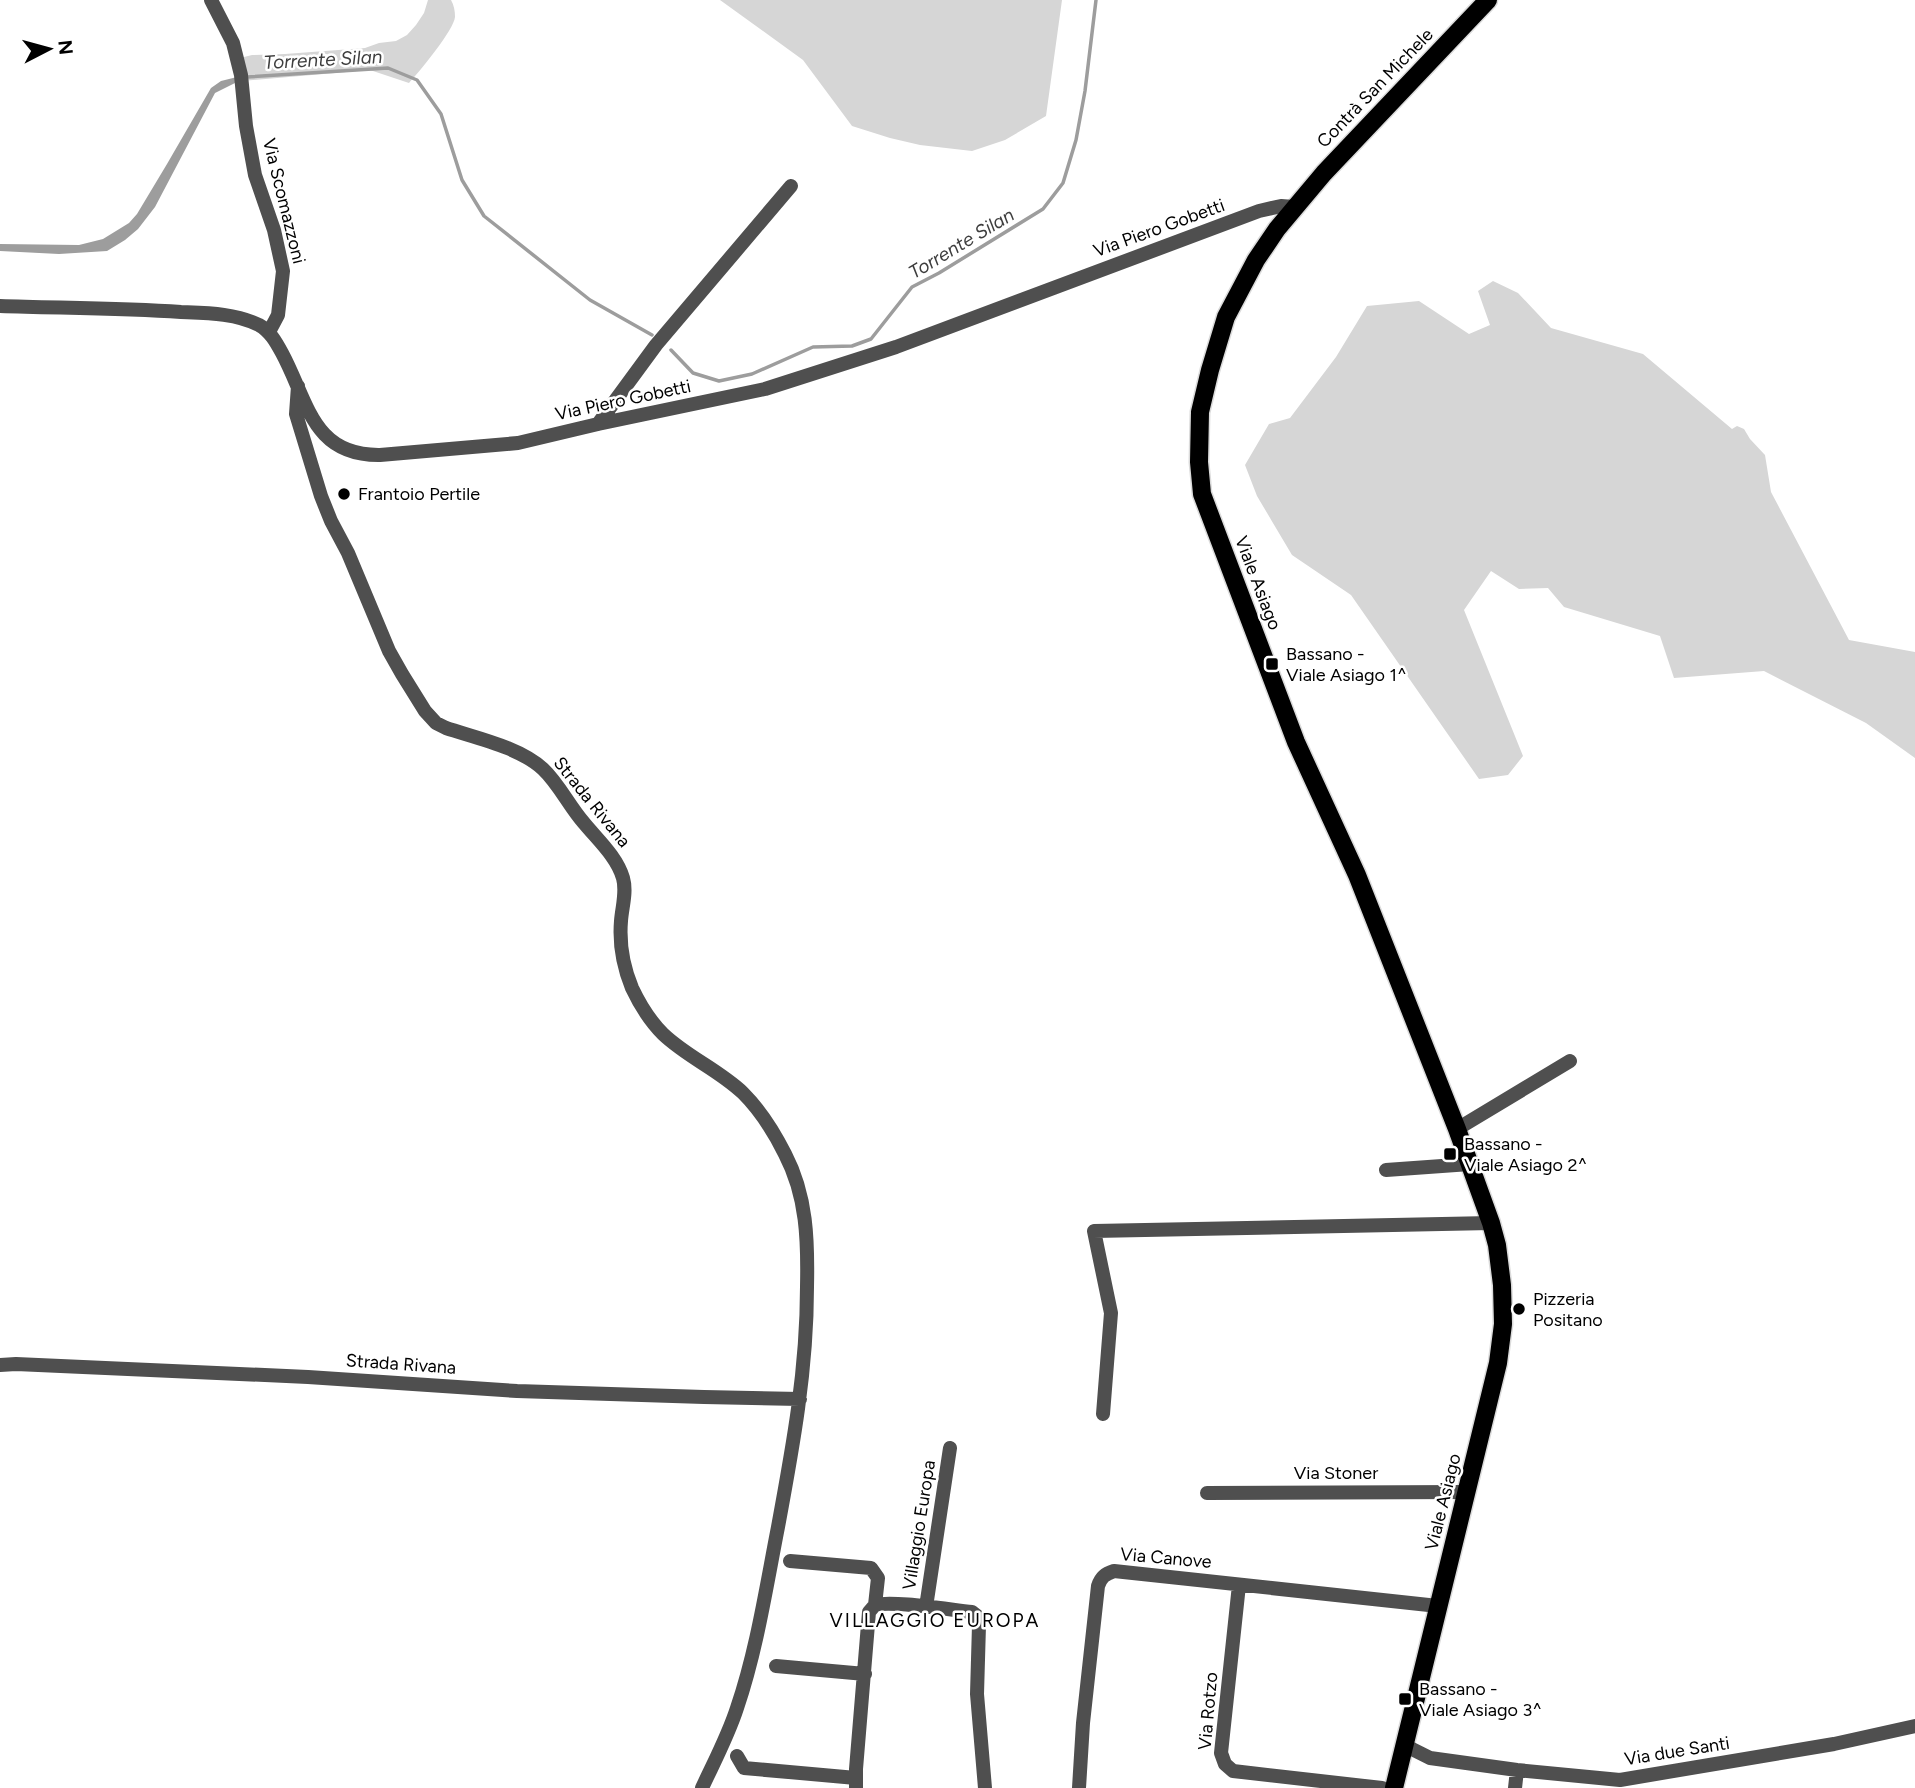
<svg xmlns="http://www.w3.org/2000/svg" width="1915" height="1788" viewBox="0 0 1915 1788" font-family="Figtree,sans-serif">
  <rect width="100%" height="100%" fill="#fff"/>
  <!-- green -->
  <path fill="#d6d6d6" d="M 428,0 L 451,0 C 454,5 455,11 455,17 C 454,30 419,72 409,83 L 370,70 L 242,81 L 240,58 L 252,55 L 285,54 L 365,48 L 379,43 L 396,41 L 407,35 L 416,25 L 424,13 Z
    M 720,0 L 1062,0 L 1046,116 L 1005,140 L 972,151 L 920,145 L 890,138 L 852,126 L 803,60 Z
    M 1493,281 L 1518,293 L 1551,328 L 1643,354 L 1732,429 L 1737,426 L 1744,429 L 1750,439 L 1765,455 L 1771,492 L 1849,640 L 1915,652 L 1915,758 L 1866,723 L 1764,671 L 1674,678 L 1660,636 L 1564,607 L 1548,588 L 1519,589 L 1491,571 L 1464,610 L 1523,756 L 1508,775 L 1479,779 L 1351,595 L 1292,555 L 1257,496 L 1245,465 L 1269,424 L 1290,418 L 1336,357 L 1367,306 L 1419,301 L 1469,334 L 1490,325 L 1478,291 Z"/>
  <!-- water -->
  <path fill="#9d9d9d" d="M 237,77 L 237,82 L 215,93 L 155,207 L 138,229 L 125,240 L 107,251 L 59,254 L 0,251 L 0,244 L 79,245 L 103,239 L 129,223 L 137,214 L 167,164 L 211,88 L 221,81 Z"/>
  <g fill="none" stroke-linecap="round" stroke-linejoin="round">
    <!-- stream -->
    <path stroke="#9d9d9d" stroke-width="3.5" d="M 247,77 L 388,68 L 417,80 L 441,114 L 462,180 L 484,216 L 590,300 L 652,335
      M 671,350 L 693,373 L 719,381 L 752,374 L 813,347 L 852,346 L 871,339 L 912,287 L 939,273 L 1043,209 L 1063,183 L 1076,140 L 1085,91 L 1096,0"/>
    <defs>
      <path id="major" d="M 1394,1788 L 1498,1363 L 1503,1324 L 1502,1285 L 1497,1245 L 1491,1223 L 1457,1129 L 1357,875 L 1296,742 L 1202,494 L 1199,462 L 1200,412 L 1210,370 L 1226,317 L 1256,260 L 1277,229 L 1324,173 L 1488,0"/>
    </defs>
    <!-- major casing -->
    <use href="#major" stroke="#dbdbdb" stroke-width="21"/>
    <!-- minor -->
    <path stroke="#4f4f4f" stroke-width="14" d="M 211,0 L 233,43 L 241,75 L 246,126 L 255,175 L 274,230 L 283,271 L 278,315 L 269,332
      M 0,306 C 60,308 121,308 181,312 C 206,313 235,313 259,325 C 270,331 276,342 282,353 C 308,401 312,456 380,455 L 518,443 L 598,424 L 765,389 L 896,347 L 1259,211 L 1281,206 L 1294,207
      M 298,386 L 296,414 L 321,496 L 331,521 L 348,553 L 389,651 L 402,674 L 425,711 L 436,723 L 446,728 C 476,738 519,747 543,769 C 559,784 569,806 584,823 C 598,840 617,857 623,878 C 627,892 622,907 621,921 C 619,945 623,966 632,988 C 640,1005 650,1021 663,1034 C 687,1057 719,1070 743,1093 C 760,1110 774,1132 785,1154 C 807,1196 808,1241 807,1287 C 807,1370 793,1446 778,1527 C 766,1588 757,1649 737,1708 C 728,1736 714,1762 702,1788
      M 598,424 L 656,345 L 791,186
      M 1457,1129 L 1570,1061
      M 1386,1170 L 1470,1164
      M 0,1365 L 16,1364 L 308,1377 L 517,1391 L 704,1397 L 800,1399
      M 1103,1414 L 1111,1313 L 1094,1231 L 1491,1223
      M 1207,1493 L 1466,1492
      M 790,1561 L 871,1568 L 878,1578 L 875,1605 L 869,1612 L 856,1769 L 856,1788
      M 1239,1585 L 1221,1753 L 1225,1764 L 1233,1771 L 1382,1788
      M 875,1605 C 892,1600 951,1610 972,1612 L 977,1616 L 979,1625 L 977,1694 L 985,1788
      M 926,1607 L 950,1448
      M 776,1666 L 865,1674
      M 1404,1745 L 1430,1758 L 1517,1770 L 1620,1780 L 1834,1744 L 1915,1726
      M 737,1756 L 744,1768 L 856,1778
      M 1079,1788 L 1083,1723 L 1098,1586 C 1101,1577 1105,1574 1114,1571 L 1438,1606
      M 1515,1788 L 1517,1770"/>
    <!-- major -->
    <use href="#major" stroke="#000" stroke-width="18"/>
  </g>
  <!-- markers -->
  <g fill="#000" stroke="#fff" stroke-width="2.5">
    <circle cx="344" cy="494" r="7"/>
    <rect x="1265" y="657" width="14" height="14" rx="3.5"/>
    <rect x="1443" y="1147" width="14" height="14" rx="3.5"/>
    <circle cx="1519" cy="1309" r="7"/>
    <rect x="1398" y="1692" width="14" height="14" rx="3.5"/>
  </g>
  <g text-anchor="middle" stroke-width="5" stroke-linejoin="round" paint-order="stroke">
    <!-- street labels -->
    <g font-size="18" fill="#000" stroke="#fff">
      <text transform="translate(1375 88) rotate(-46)" y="6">Contrà San Michele</text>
      <text transform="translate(284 201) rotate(76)" y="6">Via Scomazzoni</text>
      <text transform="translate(1159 228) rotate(-20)" y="6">Via Piero Gobetti</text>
      <text transform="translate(623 400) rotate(-12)" y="6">Via Piero Gobetti</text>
      <text transform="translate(1258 583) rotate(69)" y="6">Viale Asiago</text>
      <text transform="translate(592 802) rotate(51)" y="6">Strada Rivana</text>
      <text transform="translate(401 1364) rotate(4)" y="6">Strada Rivana</text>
      <text x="1336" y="1479">Via Stoner</text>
      <text transform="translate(1443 1502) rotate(-76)" y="6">Viale Asiago</text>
      <text transform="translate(919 1525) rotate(-81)" y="6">Villaggio Europa</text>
      <text transform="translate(1166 1558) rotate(5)" y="6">Via Canove</text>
      <text transform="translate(1208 1711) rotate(-85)" y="6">Via Rotzo</text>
      <text transform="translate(1677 1751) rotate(-9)" y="6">Via due Santi</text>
    </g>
    <!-- poi labels -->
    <g font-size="18" fill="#000" stroke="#fff" text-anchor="start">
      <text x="358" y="500">Frantoio Pertile</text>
      <text x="1286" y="660">Bassano -<tspan x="1286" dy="21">Viale Asiago 1^</tspan></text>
      <text x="1464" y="1150">Bassano -<tspan x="1464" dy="21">Viale Asiago 2^</tspan></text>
      <text x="1533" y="1305">Pizzeria<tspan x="1533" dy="21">Positano</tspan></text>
      <text x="1419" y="1695">Bassano -<tspan x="1419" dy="21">Viale Asiago 3^</tspan></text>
    </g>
    <!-- water labels -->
    <g font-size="19" font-style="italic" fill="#3e3e3e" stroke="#fff">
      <text transform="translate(323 59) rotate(-3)" y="7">Torrente Silan</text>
      <text transform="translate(961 243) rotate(-31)" y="7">Torrente Silan</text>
    </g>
    <!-- neighbourhood labels -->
    <g font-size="19" letter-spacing="2" fill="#000" stroke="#fff">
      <text x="935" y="1627">VILLAGGIO EUROPA</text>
    </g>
  </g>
  <!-- north arrow -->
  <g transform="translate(49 49) rotate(84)" stroke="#ffffff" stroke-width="5" paint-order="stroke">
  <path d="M0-5L12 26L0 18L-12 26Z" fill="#000000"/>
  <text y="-10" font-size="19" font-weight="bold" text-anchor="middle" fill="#000000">N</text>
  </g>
</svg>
